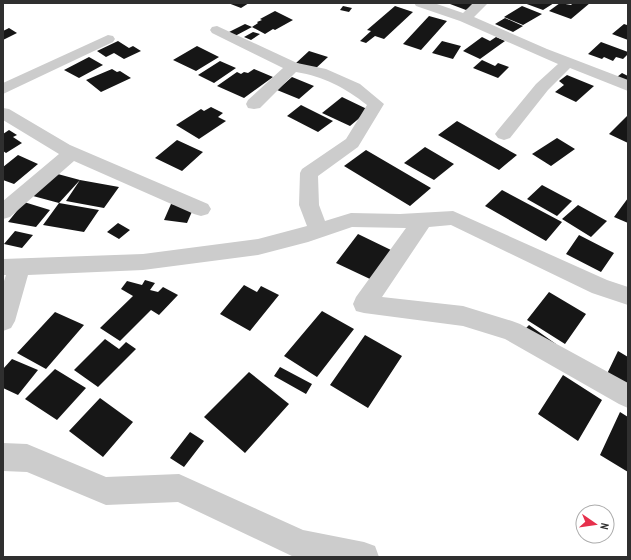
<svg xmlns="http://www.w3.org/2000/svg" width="631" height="560" font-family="'PT Sans Narrow',sans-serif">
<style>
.building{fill:#161616}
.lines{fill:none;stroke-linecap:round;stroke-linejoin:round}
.minor{fill:#ccc;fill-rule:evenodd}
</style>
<rect width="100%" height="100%" fill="#fff"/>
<path class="building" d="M 228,3 L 249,3 L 241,8 Z
M 451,3 L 477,3 L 466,10 L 450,4 Z
M 524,3 L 554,3 L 543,10 Z
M 560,3 L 571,5 L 572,4 L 569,3 L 590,3 L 571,19 L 549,11 Z
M 343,6 L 352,8 L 349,12 L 340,10 Z
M 395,6 L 413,12 L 384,39 L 375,36 L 366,43 L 360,41 L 371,31 L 367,30 Z
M 522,6 L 542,14 L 523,25 L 504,17 Z
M 275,11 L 293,20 L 275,30 L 273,29 L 265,34 L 252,27 L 258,23 L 257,22 L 262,20 L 260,19 Z
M 429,16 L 447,21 L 421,50 L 403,44 Z
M 505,18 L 523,26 L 513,32 L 495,24 Z
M 245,24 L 252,27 L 235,36 L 229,32 Z
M 624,24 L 627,25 L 628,24 L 628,40 L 612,34 Z
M 9,28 L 17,33 L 3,40 L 3,31 Z
M 253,32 L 260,34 L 251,40 L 244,37 Z
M 482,37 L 490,41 L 496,37 L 505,41 L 480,59 L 463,51 Z
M 118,41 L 129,48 L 133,46 L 141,51 L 124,59 L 114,53 L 106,57 L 97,51 Z
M 442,41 L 461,46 L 453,59 L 432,53 Z
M 601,42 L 628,52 L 628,54 L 623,59 L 616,57 L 613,61 L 604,57 L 602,59 L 588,54 Z
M 197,46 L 219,57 L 196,71 L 173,60 Z
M 309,51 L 328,57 L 315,69 L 296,63 Z
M 89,57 L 103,65 L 79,78 L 64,70 Z
M 482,60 L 495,66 L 498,63 L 509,67 L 498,78 L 473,68 Z
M 220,61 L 236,68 L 214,83 L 198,75 Z
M 112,69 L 117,72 L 120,71 L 131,78 L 101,92 L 86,80 Z
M 254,69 L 273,77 L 244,98 L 217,86 L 237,72 L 241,74 L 244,72 L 248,73 Z
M 622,73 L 628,76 L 628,82 L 617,77 Z
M 567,75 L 594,86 L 576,102 L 555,92 L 564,85 L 559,81 Z
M 292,77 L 314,86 L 299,99 L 277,90 Z
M 342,97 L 369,110 L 350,126 L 322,113 Z
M 301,105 L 333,121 L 318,132 L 287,116 Z
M 211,107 L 223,113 L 218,117 L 226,121 L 199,139 L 176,125 L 201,109 L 204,111 Z
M 628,115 L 628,143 L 609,134 Z
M 457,121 L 517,155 L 499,170 L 438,135 Z
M 9,130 L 17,135 L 13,137 L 22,143 L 6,153 L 3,151 L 3,134 Z
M 557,138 L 575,149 L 551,166 L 532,154 Z
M 177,140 L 203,152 L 182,171 L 155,158 Z
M 425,147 L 454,164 L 434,180 L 404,163 Z
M 366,150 L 431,188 L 410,206 L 344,166 Z
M 18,155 L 38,164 L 14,184 L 3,180 L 3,167 Z
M 54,173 L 80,180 L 59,203 L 33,196 Z
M 80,180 L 119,187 L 104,208 L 66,201 Z
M 542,185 L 572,201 L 557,216 L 527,199 Z
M 502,190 L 562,222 L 546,241 L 485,206 Z
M 628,198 L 628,223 L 614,217 Z
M 24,202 L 50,210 L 36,227 L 8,222 Z
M 59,203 L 99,210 L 84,232 L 43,225 Z
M 171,204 L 194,207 L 187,223 L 164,220 Z
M 578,205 L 607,221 L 591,237 L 562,219 Z
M 118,223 L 130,230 L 119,239 L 107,232 Z
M 15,231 L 33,235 L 22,248 L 4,244 Z
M 358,234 L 391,250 L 370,279 L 336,263 Z
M 579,235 L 614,253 L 601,272 L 566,254 Z
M 145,280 L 155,283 L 150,290 L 158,292 L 163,287 L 178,295 L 159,315 L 151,310 L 120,341 L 100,328 L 133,296 L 121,289 L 127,281 L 142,285 Z
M 244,285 L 257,292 L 261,286 L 279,295 L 250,331 L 220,314 Z
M 549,292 L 586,314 L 565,344 L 527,320 Z
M 322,311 L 354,329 L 317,377 L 284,356 Z
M 55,312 L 84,325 L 46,369 L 17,353 Z
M 529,325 L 556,344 L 549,352 L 522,332 Z
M 365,335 L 402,356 L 368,408 L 330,385 Z
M 105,339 L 119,349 L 126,342 L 136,349 L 98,387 L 74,370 Z
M 618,351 L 628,357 L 628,391 L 605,378 Z
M 12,359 L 38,370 L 18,395 L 3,388 L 3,369 Z
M 280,367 L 312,384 L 306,394 L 274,376 Z
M 55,369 L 86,388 L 57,420 L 25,399 Z
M 249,372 L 289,404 L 245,453 L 204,417 Z
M 563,375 L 602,400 L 578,441 L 538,414 Z
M 100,398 L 133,422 L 103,457 L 69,431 Z
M 620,412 L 628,417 L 628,472 L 600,455 Z
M 190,432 L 204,441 L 184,467 L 170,458 Z"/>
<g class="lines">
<path class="minor" d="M 414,3 L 434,3 L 463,13 L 473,3 L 488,3 L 474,17 L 547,49 L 628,80 L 628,91 L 570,68 L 548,90 L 510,138 L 504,140 L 498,138 L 495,134 L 498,130 L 536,84 L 558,64 L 460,21 L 416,6 Z
M 217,26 L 297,63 L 326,69 L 360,84 L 384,104 L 358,147 L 318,176 L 319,205 L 325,221 L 351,213 L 400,214 L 453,211 L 607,280 L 628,287 L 628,305 L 592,293 L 451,225 L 429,227 L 382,297 L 463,306 L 512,321 L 520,324 L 628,383 L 628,408 L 619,404 L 505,339 L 463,326 L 364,313 L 356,311 L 353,304 L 356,297 L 406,228 L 352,227 L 308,242 L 258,255 L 143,270 L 28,275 L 15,321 L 11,328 L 3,331 L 3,284 L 6,275 L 3,275 L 3,259 L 143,254 L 258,239 L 307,226 L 299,205 L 300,173 L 302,169 L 346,139 L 367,105 C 344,87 325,77 296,72 L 260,108 L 254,109 L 248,108 L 246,104 L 248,100 L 283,68 L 212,33 L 210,30 L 212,27 Z
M 108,35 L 113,36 L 115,39 L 113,42 L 3,94 L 3,83 Z
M 3,108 L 9,109 L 70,145 L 208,204 L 211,209 L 208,214 L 201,216 L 194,214 L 74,161 L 10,217 L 3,219 L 3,201 L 59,154 L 3,120 Z
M 3,443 L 27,444 L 106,477 L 179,474 L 303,530 L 364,542 L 375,546 L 379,557 L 294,557 L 178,502 L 106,505 L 27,472 L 3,471 Z"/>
</g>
<rect width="631" height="560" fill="none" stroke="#2f2f2f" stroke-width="8"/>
<g transform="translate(595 524) rotate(103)"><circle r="19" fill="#ffffff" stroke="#acacac"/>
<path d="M0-3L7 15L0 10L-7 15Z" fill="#e6304c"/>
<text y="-6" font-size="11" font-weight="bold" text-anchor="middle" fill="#2f2f2f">N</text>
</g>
</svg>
